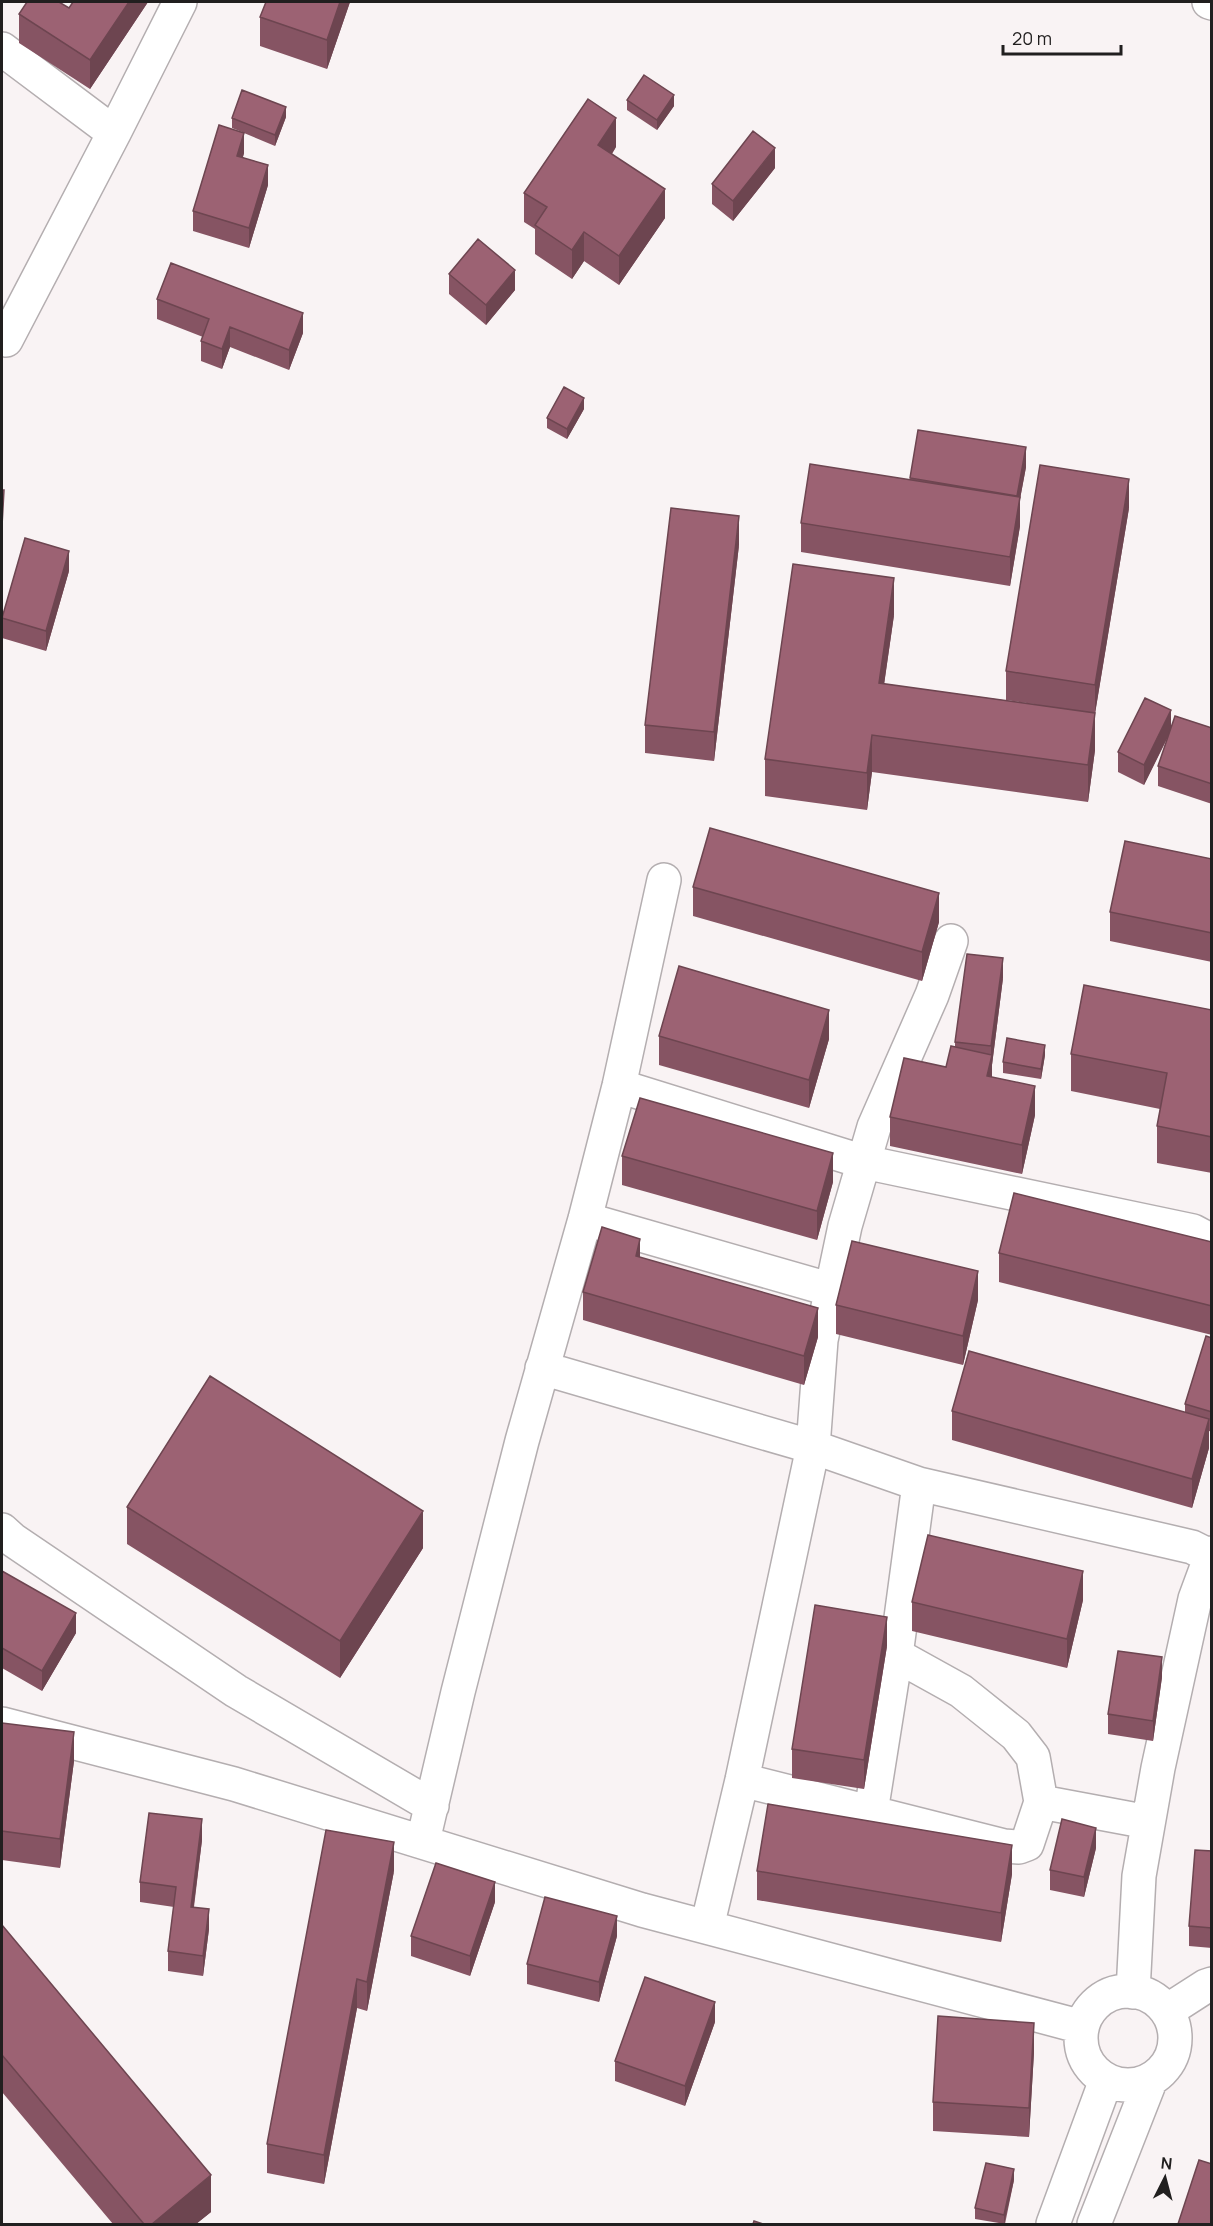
<svg xmlns="http://www.w3.org/2000/svg" width="1213" height="2226" font-family="Manrope,sans-serif">
<style>
.lines{fill:none;stroke-linecap:round;stroke-linejoin:round}
.minor-casing{stroke:#b4aeb0;stroke-width:36}
.minor{stroke:#fff;stroke-width:33}
.wall{fill:#865463}
.shaded-wall{fill:#6d4550}
.building{fill:#9c6273;stroke:#6d4550;stroke-width:1.5}
</style>
<rect width="100%" height="100%" fill="#f9f3f4"/>
<g class="lines">
<g class="minor-casing">
<path id="minor" d="M 1209,2 L 1212,3
M 2,49 L 114,133
M 6,340 L 114,133 L 180,2
M 619,1086 L 864,1162 L 1193,1231 L 1212,1241
M 585,1219 L 832,1290
M 542,1368 L 813,1447 L 919,1484 L 1192,1547 L 1212,1557
M 2,1530 L 13,1540 L 236,1691 L 432,1806
M 2,1724 L 234,1784 L 642,1910 L 1082,2027
M 742,1780 L 1004,1846 L 1019,1847 L 1027,1844 L 1041,1802 L 1033,1757 L 1016,1735 L 961,1691 L 896,1655
M 1041,1802 L 1148,1822
M 871,1812 L 896,1655 L 919,1484
M 423,1841 L 458,1692 L 522,1441 L 585,1219 L 619,1086 L 664,880
M 707,1927 L 742,1780 L 813,1447 L 821,1340 L 845,1226 L 874,1127 L 932,995 L 951,941
M1081 2038a47 47 0 1 1 94 0a47 47 0 1 1-94 0Z
M 1133,1992 L 1139,1876 L 1158,1768 L 1195,1599 L 1212,1553
M 1167,2011 L 1206,1986 L 1212,1984
M 1053,2224 L 1106,2080
M 1094,2224 L 1151,2079"/>
</g>
<use href="#minor" class="minor"/>
</g>
<path class="wall" d="M 73,2 L 148,2 L 90,89 L 19,43 L 19,14 L 69,8 Z
M 350,2 L 327,69 L 260,46 L 260,17 Z
M 627,100 L 674,106 L 657,130 L 627,110 Z
M 286,117 L 275,146 L 244,133 L 244,153 L 243,157 L 268,185 L 249,248 L 193,231 L 193,211 L 242,132 L 232,128 L 232,118 Z
M 616,147 L 612,154 L 665,218 L 619,285 L 584,261 L 572,279 L 535,254 L 535,229 L 524,222 L 524,193 Z
M 775,168 L 733,221 L 712,204 L 712,184 Z
M 449,274 L 515,290 L 486,325 L 449,294 Z
M 157,299 L 303,333 L 289,370 L 230,347 L 222,369 L 201,361 L 201,341 L 203,337 L 157,319 Z
M 584,409 L 567,439 L 547,428 L 547,418 Z
M 918,430 L 1026,467 L 1020,499 L 1020,526 L 1010,586 L 801,552 L 801,523 L 910,479 Z
M 1129,508 L 1095,713 L 1095,750 L 1088,802 L 872,772 L 867,810 L 765,796 L 765,759 L 894,615 L 884,684 L 1041,705 L 1006,700 L 1006,671 Z
M 739,545 L 714,761 L 645,753 L 645,725 Z
M 69,571 L 46,651 L 2,638 L 2,617 Z
M 1171,728 L 1212,728 L 1212,804 L 1158,786 L 1158,766 L 1169,735 L 1144,785 L 1118,772 L 1118,752 Z
M 1212,859 L 1212,962 L 1110,941 L 1110,912 Z
M 693,887 L 939,922 L 922,981 L 693,916 Z
M 1003,978 L 992,1065 L 992,1077 L 1035,1115 L 1022,1174 L 890,1146 L 890,1117 L 946,1067 L 955,1047 L 955,1042 Z
M 1212,1010 L 1212,1173 L 1157,1163 L 1157,1126 L 1160,1109 L 1071,1091 L 1071,1054 Z
M 659,1036 L 829,1039 L 809,1108 L 659,1065 Z
M 1045,1055 L 1041,1079 L 1003,1073 L 1003,1062 Z
M 622,1156 L 833,1182 L 817,1240 L 622,1185 Z
M 1212,1242 L 1212,1335 L 999,1282 L 999,1253 Z
M 640,1257 L 818,1337 L 804,1385 L 583,1320 L 583,1292 Z
M 978,1300 L 963,1365 L 836,1334 L 836,1305 Z
M 1212,1338 L 1212,1432 L 1209,1431 L 1209,1448 L 1192,1508 L 952,1440 L 952,1411 L 1185,1413 L 1185,1404 Z
M 127,1507 L 423,1548 L 340,1678 L 127,1544 Z
M 2,1571 L 76,1633 L 42,1691 L 2,1668 Z
M 1083,1600 L 1067,1668 L 912,1631 L 912,1602 Z
M 887,1646 L 864,1789 L 792,1778 L 792,1749 Z
M 1162,1677 L 1153,1741 L 1108,1734 L 1108,1714 Z
M 2,1726 L 74,1761 L 60,1868 L 2,1860 Z
M 202,1840 L 194,1907 L 209,1929 L 203,1976 L 168,1971 L 168,1951 L 174,1907 L 140,1902 L 140,1882 Z
M 1096,1848 L 1084,1897 L 1050,1890 L 1050,1870 Z
M 1212,1851 L 1212,1948 L 1189,1946 L 1189,1926 Z
M 394,1871 L 367,2011 L 357,2008 L 324,2184 L 267,2173 L 267,2144 Z
M 757,1871 L 1012,1874 L 1001,1942 L 757,1900 Z
M 495,1902 L 470,1976 L 411,1956 L 411,1936 Z
M 2,1925 L 211,2212 L 196,2224 L 113,2224 L 2,2092 Z
M 617,1936 L 599,2002 L 527,1984 L 527,1964 Z
M 715,2022 L 685,2106 L 615,2081 L 615,2061 Z
M 1034,2052 L 1029,2137 L 933,2131 L 933,2102 Z
M 1014,2180 L 1005,2224 L 975,2219 L 975,2208 Z"/>
<path class="shaded-wall" d="M 129,2 L 148,2 L 90,89 L 90,60 Z
M 340,2 L 350,2 L 327,69 L 327,40 Z
M 674,95 L 674,106 L 657,130 L 657,120 Z
M 286,107 L 286,117 L 275,146 L 275,135 Z
M 616,118 L 616,147 L 598,174 L 598,145 Z
M 244,133 L 244,153 L 237,176 L 237,156 Z
M 775,148 L 775,168 L 733,221 L 733,201 Z
M 268,165 L 268,185 L 249,248 L 249,228 Z
M 665,189 L 665,218 L 619,285 L 619,256 Z
M 584,232 L 584,261 L 572,279 L 572,250 Z
M 515,270 L 515,290 L 486,325 L 486,305 Z
M 303,313 L 303,333 L 289,370 L 289,350 Z
M 230,327 L 230,347 L 222,369 L 222,349 Z
M 584,398 L 584,409 L 567,439 L 567,429 Z
M 1026,447 L 1026,467 L 1020,499 L 1020,526 L 1010,586 L 1010,557 L 1017,496 Z
M 1129,479 L 1129,508 L 1095,714 L 1095,685 Z
M 739,516 L 739,545 L 714,761 L 714,732 Z
M 69,551 L 69,571 L 46,651 L 46,631 Z
M 894,578 L 894,615 L 879,720 L 879,683 Z
M 1171,710 L 1171,730 L 1144,785 L 1144,765 Z
M 1095,713 L 1095,750 L 1088,802 L 1088,765 Z
M 872,735 L 872,772 L 867,810 L 867,773 Z
M 939,893 L 939,922 L 922,981 L 922,952 Z
M 1003,958 L 1003,978 L 992,1065 L 992,1084 L 987,1076 L 991,1055 L 991,1046 Z
M 829,1010 L 829,1039 L 809,1108 L 809,1080 Z
M 1045,1045 L 1045,1055 L 1041,1079 L 1041,1069 Z
M 1035,1086 L 1035,1115 L 1022,1174 L 1022,1145 Z
M 833,1153 L 833,1182 L 817,1240 L 817,1211 Z
M 640,1239 L 640,1268 L 636,1256 Z
M 978,1271 L 978,1300 L 963,1365 L 963,1336 Z
M 818,1308 L 818,1337 L 804,1385 L 804,1356 Z
M 1209,1419 L 1209,1448 L 1192,1508 L 1192,1479 Z
M 423,1511 L 423,1548 L 340,1678 L 340,1641 Z
M 1083,1571 L 1083,1600 L 1067,1668 L 1067,1639 Z
M 76,1613 L 76,1633 L 42,1691 L 42,1671 Z
M 887,1617 L 887,1646 L 864,1789 L 864,1760 Z
M 1162,1657 L 1162,1677 L 1153,1741 L 1153,1721 Z
M 74,1732 L 74,1761 L 60,1868 L 60,1839 Z
M 202,1819 L 202,1840 L 191,1927 L 191,1907 Z
M 1096,1828 L 1096,1848 L 1084,1897 L 1084,1877 Z
M 394,1842 L 394,1871 L 367,2011 L 367,1982 Z
M 1012,1845 L 1012,1874 L 1001,1942 L 1001,1913 Z
M 495,1882 L 495,1902 L 470,1976 L 470,1956 Z
M 209,1909 L 209,1929 L 203,1976 L 203,1956 Z
M 617,1916 L 617,1936 L 599,2002 L 599,1982 Z
M 357,1979 L 357,2008 L 324,2184 L 324,2155 Z
M 715,2002 L 715,2022 L 685,2106 L 685,2086 Z
M 1034,2023 L 1034,2052 L 1029,2137 L 1029,2108 Z
M 1014,2169 L 1014,2180 L 1004,2224 L 1004,2215 Z
M 211,2175 L 211,2212 L 196,2224 L 152,2224 Z"/>
<path class="building" d="M 27,2 L 59,2 L 69,8 L 73,2 L 129,2 L 90,60 L 19,14 Z
M 266,2 L 340,2 L 327,40 L 260,17 Z
M 644,75 L 674,95 L 657,120 L 627,100 Z
M 242,90 L 286,107 L 275,135 L 232,118 Z
M 588,99 L 616,118 L 598,145 L 665,189 L 619,256 L 584,232 L 572,250 L 535,225 L 547,207 L 524,193 Z
M 219,125 L 244,133 L 237,156 L 268,165 L 249,228 L 193,211 Z
M 753,131 L 775,148 L 733,201 L 712,184 Z
M 478,239 L 515,270 L 486,305 L 449,274 Z
M 171,263 L 303,313 L 289,350 L 230,327 L 222,349 L 201,341 L 209,319 L 157,299 Z
M 564,387 L 584,398 L 567,429 L 547,418 Z
M 918,430 L 1026,447 L 1017,496 L 910,478 Z
M 810,464 L 1020,497 L 1010,557 L 801,523 Z
M 1040,465 L 1129,479 L 1095,685 L 1006,671 Z
M 2,490 L 4,490 L 2,526 Z
M 671,508 L 739,516 L 714,732 L 645,725 Z
M 25,538 L 69,551 L 46,631 L 2,618 Z
M 793,564 L 894,578 L 879,683 L 1095,713 L 1088,765 L 872,735 L 867,773 L 765,759 Z
M 1145,698 L 1171,710 L 1144,765 L 1118,752 Z
M 1175,716 L 1212,728 L 1212,784 L 1158,766 Z
M 710,828 L 939,893 L 922,952 L 693,887 Z
M 1125,841 L 1212,859 L 1212,933 L 1110,912 Z
M 967,954 L 1003,958 L 991,1046 L 955,1042 Z
M 679,966 L 829,1010 L 809,1080 L 659,1036 Z
M 1084,985 L 1212,1010 L 1212,1137 L 1157,1126 L 1167,1073 L 1071,1054 Z
M 1007,1038 L 1045,1045 L 1041,1069 L 1003,1062 Z
M 951,1046 L 992,1055 L 987,1076 L 1035,1086 L 1022,1145 L 890,1117 L 904,1058 L 946,1067 Z
M 640,1098 L 833,1153 L 817,1211 L 622,1156 Z
M 1014,1193 L 1212,1242 L 1212,1306 L 999,1253 Z
M 602,1227 L 640,1239 L 636,1256 L 818,1308 L 804,1356 L 583,1292 Z
M 852,1241 L 978,1271 L 963,1336 L 836,1305 Z
M 1206,1336 L 1212,1338 L 1212,1412 L 1185,1404 Z
M 969,1351 L 1209,1419 L 1192,1479 L 952,1411 Z
M 210,1376 L 423,1511 L 340,1641 L 127,1507 Z
M 928,1535 L 1083,1571 L 1067,1639 L 912,1602 Z
M 2,1571 L 76,1613 L 42,1671 L 2,1648 Z
M 815,1605 L 887,1617 L 864,1760 L 792,1749 Z
M 1118,1651 L 1162,1657 L 1153,1721 L 1108,1714 Z
M 2,1723 L 74,1732 L 60,1839 L 2,1831 Z
M 768,1804 L 1012,1845 L 1001,1913 L 757,1871 Z
M 149,1813 L 202,1819 L 191,1907 L 209,1909 L 203,1956 L 168,1951 L 176,1887 L 140,1882 Z
M 1062,1819 L 1096,1828 L 1084,1877 L 1050,1870 Z
M 326,1830 L 394,1842 L 367,1982 L 357,1979 L 324,2155 L 267,2144 Z
M 1195,1850 L 1212,1851 L 1212,1928 L 1189,1926 Z
M 436,1863 L 495,1882 L 470,1956 L 411,1936 Z
M 545,1897 L 617,1916 L 599,1982 L 527,1964 Z
M 2,1925 L 211,2175 L 152,2224 L 144,2224 L 2,2055 Z
M 645,1977 L 715,2002 L 685,2086 L 615,2061 Z
M 938,2016 L 1034,2023 L 1029,2108 L 933,2102 Z
M 1199,2160 L 1212,2164 L 1212,2224 L 1178,2224 Z
M 986,2163 L 1014,2169 L 1004,2215 L 975,2208 Z
M 754,2221 L 763,2224 L 753,2224 Z"/>
<rect width="1213" height="2226" fill="none" stroke="#211f1f" stroke-width="6"/>
<g transform="translate(1165 2178) rotate(6)" stroke="#f9f3f4" stroke-width="4.5" paint-order="stroke">
<path d="M0-4.5L10 22L0 15L-10 22Z" fill="#211f1f"/>
<text y="-9" font-size="16" font-weight="bold" text-anchor="middle" fill="#211f1f">N</text>
</g>
<path d="M1003 45v9h118v-9" fill="none" stroke="#211f1f" stroke-width="3"/>
<text x="1012" y="45" font-size="18" fill="#211f1f" stroke="#f9f3f4" stroke-width="4.5" paint-order="stroke">20 m</text>
</svg>
